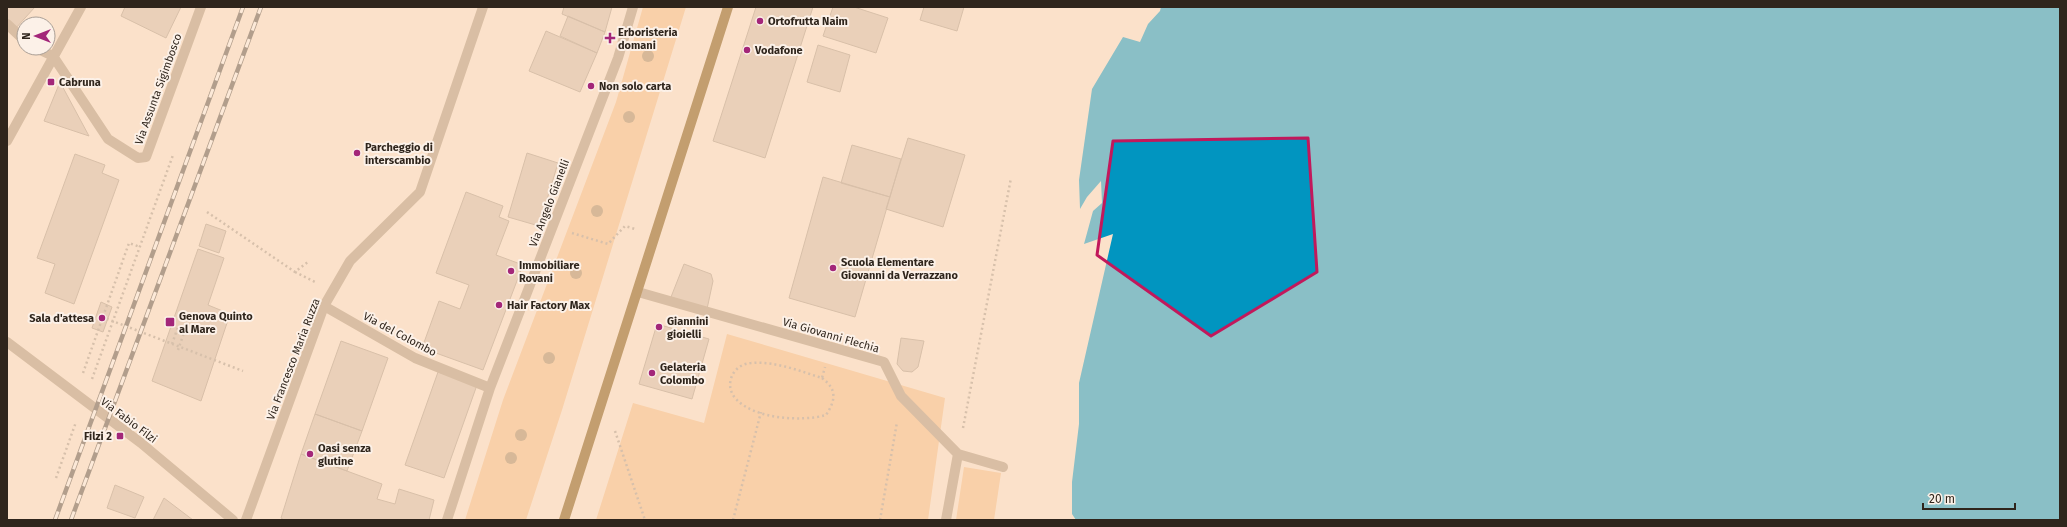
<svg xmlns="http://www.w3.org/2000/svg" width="2067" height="527" font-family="'Fira Sans',sans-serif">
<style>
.green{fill:#f6ba81}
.water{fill:#0195c0}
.building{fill:#d4bba5;stroke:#ae9680}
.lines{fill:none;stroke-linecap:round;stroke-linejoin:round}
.path{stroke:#ab9886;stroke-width:2.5;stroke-dasharray:2 3;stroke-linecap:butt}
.minor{stroke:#b09375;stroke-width:10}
.major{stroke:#7f4c00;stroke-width:10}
.rail-casing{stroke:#5a4c40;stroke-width:4.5}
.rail{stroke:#fcf1e8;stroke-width:3;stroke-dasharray:9;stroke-linecap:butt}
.tree{fill:#aa865b}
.marked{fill:none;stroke:#c2185b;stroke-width:3;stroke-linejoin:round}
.poi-dot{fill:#a32679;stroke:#fcf1e8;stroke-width:1.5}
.labels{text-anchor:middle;stroke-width:4;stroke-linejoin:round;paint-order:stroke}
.poi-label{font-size:11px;font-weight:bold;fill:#2f251c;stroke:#fcf1e8;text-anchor:start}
.street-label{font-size:11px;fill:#2f251c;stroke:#fcf1e8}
</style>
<rect width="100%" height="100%" fill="#fbe1ca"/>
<path class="green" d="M 643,7 L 686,7 L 562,410 L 526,520 L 465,520 L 503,400 L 616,102 Z
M 727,334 L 945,398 L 928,520 L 596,520 L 633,403 L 704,423 Z
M 964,467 L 1001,473 L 994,520 L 956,520 Z"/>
<path class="water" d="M 1161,7 L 2060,7 L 2060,520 L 1076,520 L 1072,514 L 1072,482 L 1079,424 L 1079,383 L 1113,234 L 1084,244 L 1093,211 L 1102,203 L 1101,181 L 1087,197 L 1080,209 L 1079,180 L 1092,89 L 1123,37 L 1140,42 L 1148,24 L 1160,11 Z"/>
<path class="building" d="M 7,7 L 35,7 L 15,29 L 7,22 Z
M 125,7 L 181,7 L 166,38 L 121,16 Z
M 564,7 L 612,7 L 605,32 L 562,14 Z
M 756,7 L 813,7 L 765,158 L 713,141 Z
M 833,7 L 854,7 L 888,18 L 876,53 L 823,36 Z
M 924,7 L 964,7 L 957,31 L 920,20 Z
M 568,16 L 605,32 L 597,53 L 560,36 Z
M 546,31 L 597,53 L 580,92 L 529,71 Z
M 818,45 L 850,55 L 840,92 L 807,82 Z
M 60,82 L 89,136 L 44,121 Z
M 908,138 L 965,155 L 943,227 L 886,209 Z
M 852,145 L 901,159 L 890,197 L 841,183 Z
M 527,153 L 558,163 L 539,226 L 508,217 Z
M 75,154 L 105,165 L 102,173 L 119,180 L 74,304 L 45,293 L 55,264 L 37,258 Z
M 823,177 L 890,197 L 855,317 L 789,298 Z
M 466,192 L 503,206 L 499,217 L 509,221 L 496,255 L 523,265 L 483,370 L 422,348 L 439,301 L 460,309 L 469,285 L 436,273 Z
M 206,224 L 226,231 L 219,253 L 199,246 Z
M 198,249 L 224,258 L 208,305 L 230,314 L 201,401 L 152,381 Z
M 684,264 L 711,274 L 713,281 L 707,309 L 671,297 Z
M 101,302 L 112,307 L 103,332 L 92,328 Z
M 657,324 L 709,339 L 692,399 L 639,384 Z
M 901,338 L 924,341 L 918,367 L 912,372 L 903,371 L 897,364 Z
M 341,341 L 388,358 L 362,431 L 315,414 Z
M 438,372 L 477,385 L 444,478 L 405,465 Z
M 315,414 L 362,431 L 347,471 L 301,454 Z
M 301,454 L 382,484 L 377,499 L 395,504 L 399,489 L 434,500 L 429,520 L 284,520 L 281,518 Z
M 115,485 L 144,497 L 135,518 L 107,508 Z
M 164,498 L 193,520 L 153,520 Z"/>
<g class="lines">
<path class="path" d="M 207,212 L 295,272 L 309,261
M 572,233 L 608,244 L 625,226 L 635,229
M 295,272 L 315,282
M 102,317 L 243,371
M 172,344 L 178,327 L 185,330 L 178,350
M 83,373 L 129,243 L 140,247
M 822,378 C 837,389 836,400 826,415 C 802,422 754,419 736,399 C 723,385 733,364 751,363 C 775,361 800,371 822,378 L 825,367
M 92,379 L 173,155
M 963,428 L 1011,178
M 615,431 L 645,520
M 56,478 L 76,422
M 733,520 L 761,412
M 880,520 L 897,422"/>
<path class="minor" d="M 7,24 L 24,40
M 36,48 L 53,56 L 108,139 L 138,158 L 146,157 L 201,7
M 7,141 L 81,7
M 638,292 L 884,362 L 901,396 L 958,454 L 946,520
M 324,306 L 415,358 L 490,388
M 7,342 L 141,443 L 233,520
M 958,454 L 1003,467
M 246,520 L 324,306 L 350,261 L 420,192 L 483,7
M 447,520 L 490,388 L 618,58 L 633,7"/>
<path class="major" d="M 564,520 L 728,7"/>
<g class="rail-casing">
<path id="rail" d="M 55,520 L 243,7
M 71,520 L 261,7"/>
</g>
<use href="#rail" class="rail"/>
</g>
<g class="tree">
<circle cx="648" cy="56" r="6"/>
<circle cx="629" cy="117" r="6"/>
<circle cx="597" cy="211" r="6"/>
<circle cx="576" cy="273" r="6"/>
<circle cx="549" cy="358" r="6"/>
<circle cx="521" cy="435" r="6"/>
<circle cx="511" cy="458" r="6"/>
</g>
<path d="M0 0H2067V527H0ZM 1308,138 L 1317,272 L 1211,336 L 1097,255 L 1113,141 Z" fill="#fbe1ca" fill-opacity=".55" fill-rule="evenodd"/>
<path class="marked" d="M 1308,138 L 1317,272 L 1211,336 L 1097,255 L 1113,141 Z"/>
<g class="poi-dot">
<circle cx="760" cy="21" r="4"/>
<path d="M608 32h4v4h4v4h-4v4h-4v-4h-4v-4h4z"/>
<circle cx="747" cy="50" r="4"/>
<rect x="47" y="78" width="8" height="8" rx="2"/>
<circle cx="591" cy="86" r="4"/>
<circle cx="357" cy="153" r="4"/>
<circle cx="833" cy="268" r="4"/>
<circle cx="511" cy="271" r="4"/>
<circle cx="499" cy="305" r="4"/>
<circle cx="102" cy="318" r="4"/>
<rect x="165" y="317" width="10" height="10" rx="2"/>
<circle cx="659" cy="327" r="4"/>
<circle cx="652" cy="373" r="4"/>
<rect x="116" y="432" width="8" height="8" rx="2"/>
<circle cx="310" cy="454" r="4"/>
</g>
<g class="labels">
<g class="poi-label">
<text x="768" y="25">Ortofrutta Naim</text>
<text x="618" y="36">Erboristeria<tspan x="618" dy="13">domani</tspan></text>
<text x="755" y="54">Vodafone</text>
<text x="59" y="86">Cabruna</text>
<text x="599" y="90">Non solo carta</text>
<text x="365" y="151">Parcheggio di<tspan x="365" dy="13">interscambio</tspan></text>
<text x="841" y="266">Scuola Elementare<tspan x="841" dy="13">Giovanni da Verrazzano</tspan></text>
<text x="519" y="269">Immobiliare<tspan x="519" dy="13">Rovani</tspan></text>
<text x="507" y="309">Hair Factory Max</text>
<text x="179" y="320">Genova Quinto<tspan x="179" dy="13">al Mare</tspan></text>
<text x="94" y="322" text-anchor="end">Sala d'attesa</text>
<text x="667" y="325">Giannini<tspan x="667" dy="13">gioielli</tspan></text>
<text x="660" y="371">Gelateria<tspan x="660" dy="13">Colombo</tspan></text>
<text x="112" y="440" text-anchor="end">Filzi 2</text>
<text x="318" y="452">Oasi senza<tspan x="318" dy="13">glutine</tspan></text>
</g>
<g class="street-label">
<text transform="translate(158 89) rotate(-70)" y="4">Via Assunta Sigimbosco</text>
<text transform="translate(549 203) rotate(-69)" y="4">Via Angelo Gianelli</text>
<text transform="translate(400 334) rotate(28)" y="4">Via del Colombo</text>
<text transform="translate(831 335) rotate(16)" y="4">Via Giovanni Flechia</text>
<text transform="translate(293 359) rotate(-69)" y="4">Via Francesco Maria Ruzza</text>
<text transform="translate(129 420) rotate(37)" y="4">Via Fabio Filzi</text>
</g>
</g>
<rect width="2067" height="527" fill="none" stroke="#2f251c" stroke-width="16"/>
<g transform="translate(36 36) rotate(270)"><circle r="19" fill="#fcf1e8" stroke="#aa9f96"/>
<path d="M0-3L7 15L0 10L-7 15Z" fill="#a32679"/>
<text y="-6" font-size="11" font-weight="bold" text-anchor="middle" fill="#2f251c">N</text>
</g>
<path d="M1923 503v6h92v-6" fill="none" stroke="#2f251c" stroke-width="2"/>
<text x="1929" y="503" font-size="12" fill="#2f251c" stroke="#fcf1e8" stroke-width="3" paint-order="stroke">20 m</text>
</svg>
